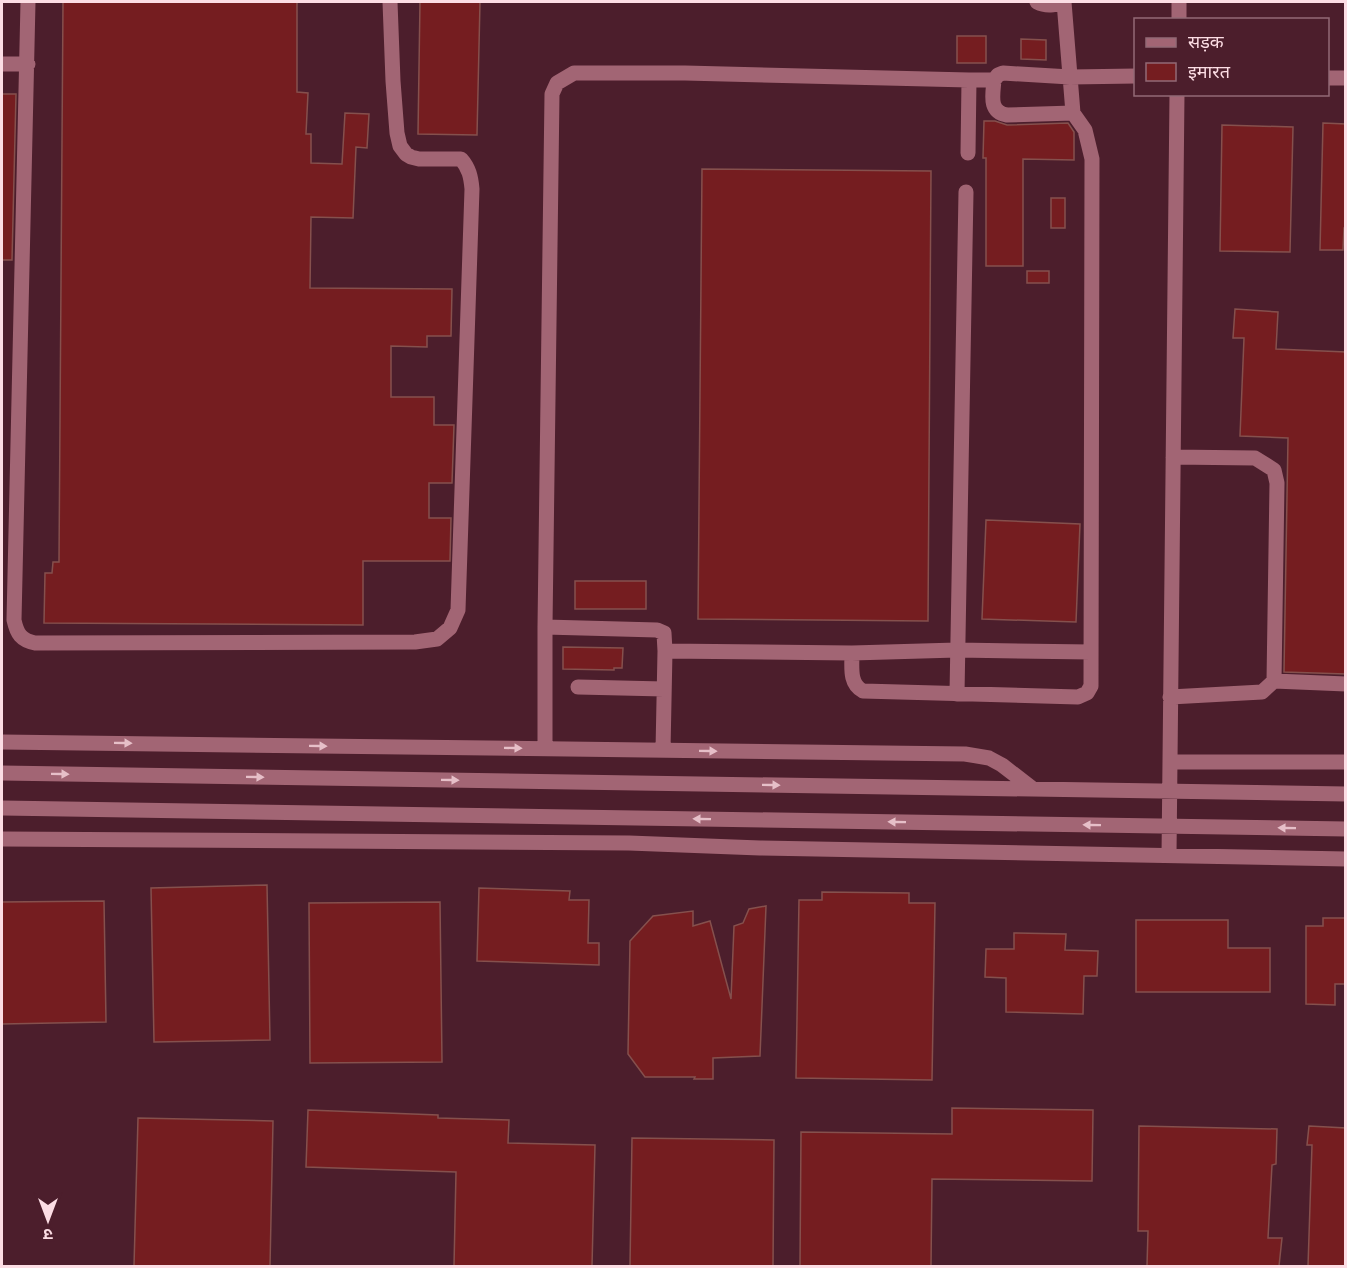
<svg xmlns="http://www.w3.org/2000/svg" width="1347" height="1268" font-family="'Roboto Serif','Noto Sans Devanagari',serif">
<style>
.building{fill:#751d20;stroke:#85504d;stroke-width:1.5}
.lines{fill:none;stroke-linecap:round;stroke-linejoin:round}
.minor{stroke:#a26574;stroke-width:15}
.oneway{fill:#e6bfc8}
</style>
<rect width="100%" height="100%" fill="#4c1e2c"/>
<path class="building" d="M 63,2 L 297,2 L 297,92 L 308,93 L 306,134 L 311,134 L 311,163 L 342,164 L 345,113 L 369,114 L 367,148 L 356,147 L 353,218 L 311,217 L 310,288 L 452,289 L 451,336 L 427,336 L 427,347 L 391,346 L 391,397 L 434,397 L 434,425 L 454,425 L 452,483 L 429,483 L 429,518 L 451,518 L 450,561 L 363,561 L 363,625 L 44,623 L 45,573 L 52,573 L 53,562 L 59,562 Z
M 420,2 L 480,2 L 477,135 L 418,134 Z
M 957,36 L 986,36 L 986,63 L 957,63 Z
M 1021,39 L 1046,40 L 1046,60 L 1021,59 Z
M 2,94 L 16,94 L 12,260 L 2,260 Z
M 984,121 L 995,121 L 1007,125 L 1068,123 L 1074,132 L 1074,160 L 1023,159 L 1023,266 L 986,266 L 986,158 L 983,158 Z
M 1323,123 L 1346,124 L 1346,228 L 1344,228 L 1343,250 L 1320,250 Z
M 1222,125 L 1293,127 L 1290,252 L 1220,251 Z
M 702,169 L 931,171 L 928,621 L 698,619 Z
M 1051,198 L 1065,198 L 1065,228 L 1051,228 Z
M 1027,271 L 1049,271 L 1049,283 L 1027,283 Z
M 1235,309 L 1278,312 L 1276,349 L 1346,352 L 1346,674 L 1284,672 L 1288,438 L 1240,436 L 1244,338 L 1233,338 Z
M 986,520 L 1080,524 L 1076,622 L 982,619 Z
M 575,581 L 646,581 L 646,609 L 575,609 Z
M 563,647 L 623,648 L 622,668 L 614,668 L 614,670 L 563,669 Z
M 267,885 L 270,1040 L 154,1042 L 151,888 Z
M 479,888 L 570,891 L 569,900 L 589,900 L 588,943 L 599,943 L 599,965 L 477,961 Z
M 822,892 L 909,893 L 909,903 L 935,903 L 932,1080 L 796,1078 L 799,900 L 822,900 Z
M 104,901 L 106,1022 L 2,1024 L 2,902 Z
M 440,902 L 442,1062 L 310,1063 L 309,903 Z
M 766,906 L 760,1056 L 713,1058 L 713,1079 L 694,1079 L 695,1077 L 645,1077 L 628,1054 L 630,941 L 653,916 L 693,911 L 693,926 L 710,921 L 731,999 L 734,926 L 743,923 L 749,909 Z
M 1323,918 L 1346,918 L 1346,984 L 1335,984 L 1335,1005 L 1306,1004 L 1306,926 L 1323,926 Z
M 1136,920 L 1228,920 L 1228,948 L 1270,948 L 1270,992 L 1136,992 Z
M 1014,933 L 1066,934 L 1065,950 L 1098,951 L 1097,976 L 1084,976 L 1083,1014 L 1006,1012 L 1006,978 L 985,977 L 986,949 L 1014,949 Z
M 952,1108 L 1093,1110 L 1092,1181 L 932,1179 L 931,1266 L 800,1266 L 801,1132 L 952,1134 Z
M 308,1110 L 438,1115 L 438,1118 L 509,1120 L 508,1143 L 595,1145 L 592,1266 L 454,1266 L 456,1172 L 306,1167 Z
M 138,1118 L 273,1121 L 270,1266 L 134,1266 Z
M 1139,1126 L 1277,1129 L 1276,1164 L 1272,1165 L 1268,1238 L 1282,1238 L 1279,1266 L 1147,1266 L 1148,1231 L 1138,1231 Z
M 1309,1126 L 1346,1128 L 1346,1266 L 1308,1266 L 1312,1145 L 1307,1145 Z
M 632,1138 L 774,1140 L 773,1266 L 630,1266 Z"/>
<g class="lines">
<path class="minor" d="M 28,2 L 14,620 C 17,634 21,640 35,643 L 415,642 L 437,639 L 450,628 L 458,610 L 472,189 C 471,177 469,168 461,159 L 419,159 L 411,157 L 406,154 L 400,146 L 397,133 L 393,81 L 390,2
M 1037,2 C 1047,7 1054,5 1064,2
M 1179,20 L 1179,2
M 2,64 L 28,64
M 1328,78 L 1346,78
M 969,80 L 994,80 L 998,75 L 1003,73 L 1070,77 L 1136,76
M 994,80 C 993,94 988,112 1007,115 L 1073,113
M 545,627 L 545,748
M 665,651 L 852,653 L 957,650 L 1091,652
M 852,653 C 852,667 849,684 863,691 L 1078,697 L 1087,693 L 1091,686 L 1092,159 L 1085,130 L 1073,113 L 1064,2
M 1274,681 L 1346,684
M 578,687 L 664,689
M 957,694 L 966,192
M 1170,697 L 1262,692 L 1274,681 L 1277,483 L 1274,470 L 1255,458 L 1173,457
M 2,742 L 965,754 L 989,758 L 1002,765 L 1033,789
M 663,750 L 665,651 L 664,633 L 657,630 L 545,627 L 552,94 L 557,83 L 574,73 L 685,73 L 969,80 L 968,153
M 1170,762 L 1346,762
M 2,773 L 1346,794
M 2,808 L 1346,829
M 2,839 L 629,843 L 760,848 L 1346,859
M 1169,856 L 1177,94"/>
</g>
<defs><path id="oneway-solid" d="M-6-.8H1V-3.2L6.5 0L1 3.2V.8H-6Z" transform="scale(1.5)"/></defs>
<g class="oneway">
<use href="#oneway-solid" transform="translate(123 743) rotate(1)"/>
<use href="#oneway-solid" transform="translate(318 746) rotate(1)"/>
<use href="#oneway-solid" transform="translate(513 748) rotate(1)"/>
<use href="#oneway-solid" transform="translate(708 751) rotate(1)"/>
<use href="#oneway-solid" transform="translate(60 774) rotate(1)"/>
<use href="#oneway-solid" transform="translate(255 777) rotate(1)"/>
<use href="#oneway-solid" transform="translate(450 780) rotate(1)"/>
<use href="#oneway-solid" transform="translate(771 785) rotate(1)"/>
<use href="#oneway-solid" transform="translate(702 819) rotate(-179)"/>
<use href="#oneway-solid" transform="translate(897 822) rotate(-179)"/>
<use href="#oneway-solid" transform="translate(1092 825) rotate(-179)"/>
<use href="#oneway-solid" transform="translate(1287 828) rotate(-179)"/>
</g>
<rect width="1347" height="1268" fill="none" stroke="#fcdde4" stroke-width="6"/>
<rect x="1134" y="18" width="195" height="78" fill="#4c1e2c" stroke="#926a76" stroke-width="1.5"/>
<rect x="1146" y="38" width="30" height="9" fill="#a26574" stroke="#926a76" stroke-width="1.5"/>
<text x="1188" y="48" font-size="18" fill="#fcdde4">सड़क</text>
<rect x="1146" y="63" width="30" height="18" fill="#751d20" stroke="#926a76" stroke-width="1.5"/>
<text x="1188" y="78" font-size="18" fill="#fcdde4">इमारत</text>
<g transform="translate(48 1220) rotate(180)" stroke="#4c1e2c" stroke-width="4.5" paint-order="stroke">
<path d="M0-4.5L10 22L0 15L-10 22Z" fill="#fcdde4"/>
<text y="-9" font-size="16" font-weight="bold" text-anchor="middle" fill="#fcdde4">उ</text>
</g>
</svg>
